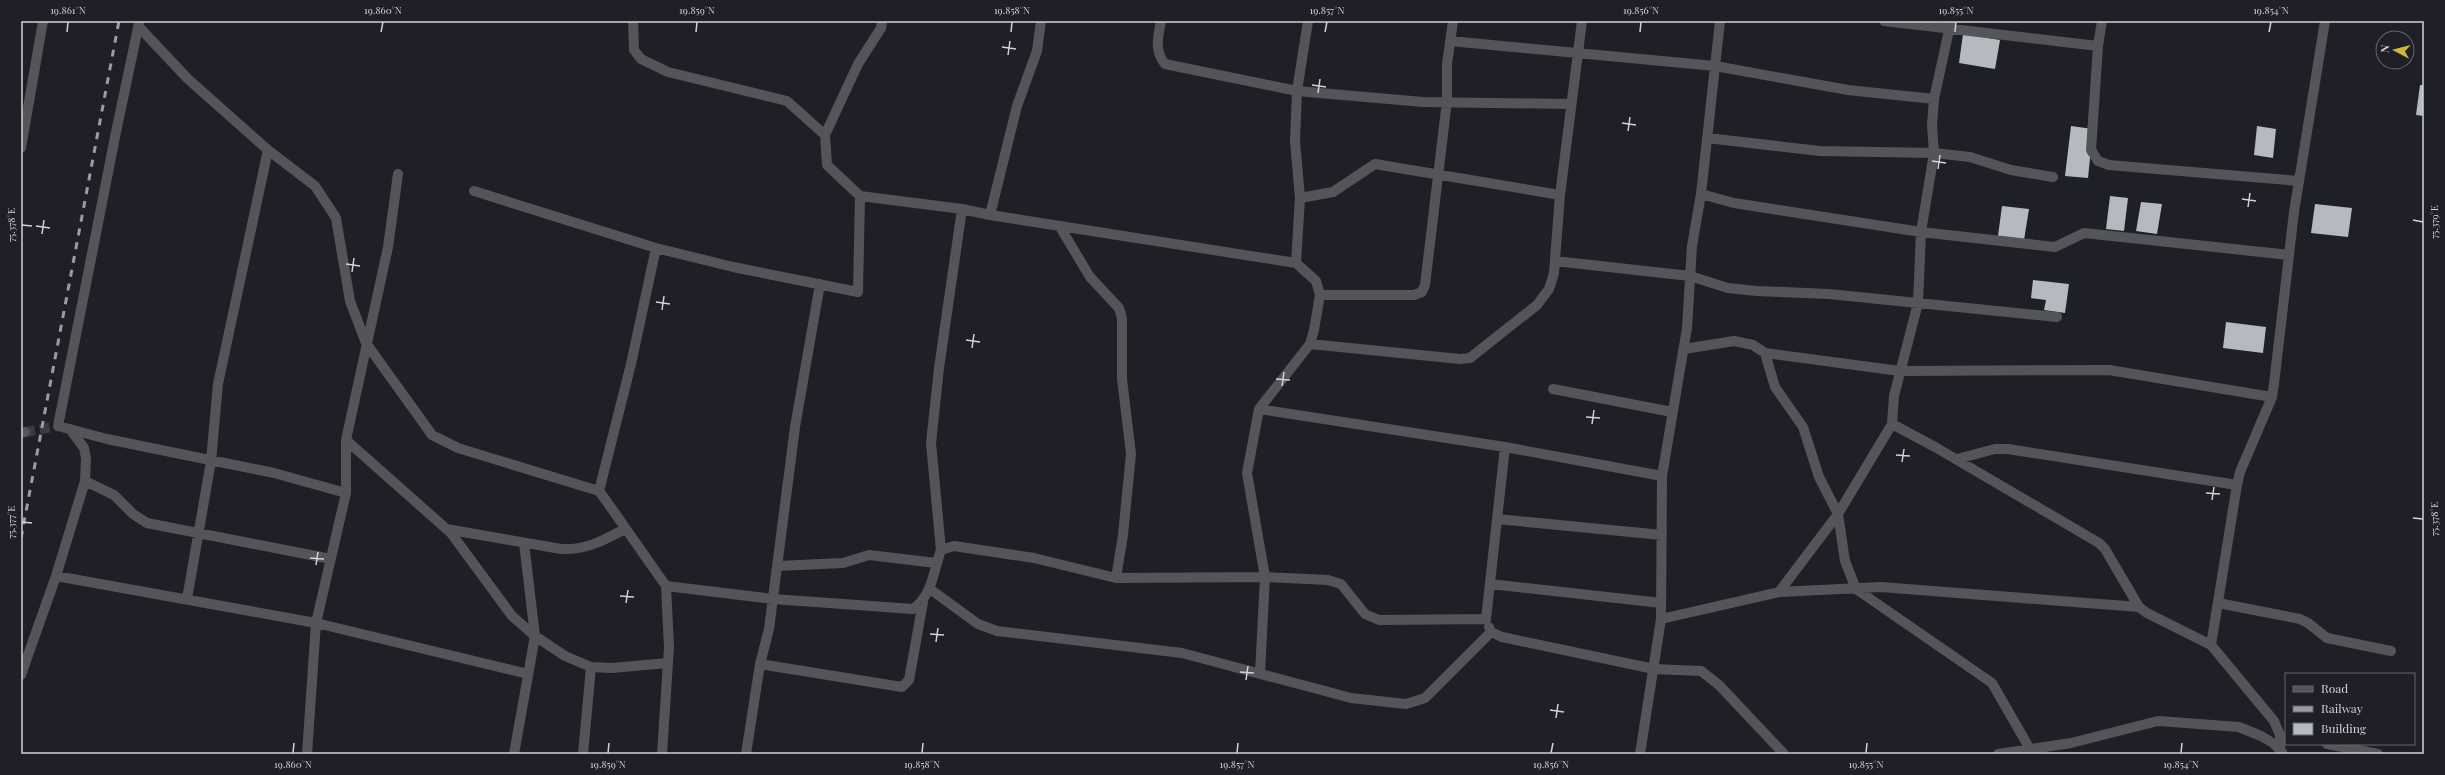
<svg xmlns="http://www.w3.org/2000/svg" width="2445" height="775" font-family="'Playfair Display',serif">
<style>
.building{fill:#b7b9c1}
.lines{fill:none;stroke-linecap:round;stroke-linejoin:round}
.minor-tunnel{stroke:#3a3b41;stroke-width:10;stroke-dasharray:10 5;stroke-linecap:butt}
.minor{stroke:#545558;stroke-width:10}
.rail{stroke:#9b9ca1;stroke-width:3;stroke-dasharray:7 7;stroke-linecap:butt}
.ticks{fill:none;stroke:#d1d2d6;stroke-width:1.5}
.neatline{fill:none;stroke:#d1d2d6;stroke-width:1.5}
.ticks-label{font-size:10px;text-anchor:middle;fill:#d1d2d6}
</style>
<rect width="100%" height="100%" fill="#1f2027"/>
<path class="building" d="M 1963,34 L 2000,40 L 1995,69 L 1959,63 Z
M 2420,85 L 2424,85 L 2424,116 L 2416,115 Z
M 2071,126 L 2093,129 L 2088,178 L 2065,176 Z
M 2257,126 L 2276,129 L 2273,158 L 2254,155 Z
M 2110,196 L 2128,198 L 2124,231 L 2106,229 Z
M 2141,202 L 2162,204 L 2157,234 L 2136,231 Z
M 2315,204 L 2352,208 L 2348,237 L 2311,233 Z
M 2002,206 L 2029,209 L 2024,240 L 1998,236 Z
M 2033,280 L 2069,284 L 2065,313 L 2044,310 L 2046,300 L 2031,298 Z
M 2226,322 L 2266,327 L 2263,353 L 2223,348 Z"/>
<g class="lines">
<path class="minor-tunnel" d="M 25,432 L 58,426"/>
<path class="minor" d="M 633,21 L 634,50 L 641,59 L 668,72 L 787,101 L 825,135
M 1161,21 C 1158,36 1154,51 1165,64 L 1297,91 L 1295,141 L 1300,198
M 1308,21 L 1297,91 L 1423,102 L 1570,104
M 1884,21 L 2098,46
M 2102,21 L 2098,46 L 2091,150 L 2098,161 L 2109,165 L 2299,181
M 139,23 L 116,132 L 58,426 L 107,439 L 274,473 L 346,493
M 139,27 L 188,79 L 268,150 L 315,186 L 336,218 L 350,301 L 366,343 L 432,435 L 458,448 L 599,491 L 607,502 L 666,586 L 669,647 L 662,754
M 1450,41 L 1715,66 L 1848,90 L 1934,99
M 1707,138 L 1820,151 L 1934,153 L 1970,157 L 2011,170 L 2053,177
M 21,148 L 43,21
M 474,191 L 656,248 L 733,267 L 858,292 L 860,196 L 962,209 L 990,215 L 1296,263 L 1300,198 L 1333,192 L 1375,164 L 1560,195
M 1701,194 L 1734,203 L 1921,232 L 2055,247 L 2084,233 L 2289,255
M 860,196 L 827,165 L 825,135 L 858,64 L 881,28 L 882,21
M 990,215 L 1017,106 L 1037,51 L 1041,21
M 1555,261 L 1690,276 L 1728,288 L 1757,291 L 1829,294 L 2057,317
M 1296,263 L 1316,281 L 1320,295 L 1314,330 L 1310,344 L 1259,409 L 1505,447 L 1662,476
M 1320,295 L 1414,295 L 1422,292 L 1425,285 L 1447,101 L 1447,64 L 1453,21
M 1310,344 L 1460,359 L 1470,358 L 1537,305 L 1549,289 L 1554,273 L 1560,195 L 1582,21
M 1684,349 L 1734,341 L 1753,345 L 1765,353 L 1775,387 L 1803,427 L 1819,477 L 1838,514 L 1845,561 L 1856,589 L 1992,683 L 2030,749
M 1765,353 L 1900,371 L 2109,370 L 2272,397
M 1553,389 L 1672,412
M 1259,409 L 1247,473 L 1265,577 L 1260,673
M 1892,424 L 1935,447 L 2099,543 L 2105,549 L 2139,607 L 2147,613 L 2211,645 L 2274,721 L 2280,735 L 2280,750
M 21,433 L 25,432
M 346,440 L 451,533 L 512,616 L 535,636 L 565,656 L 591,667 L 612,668 L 667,663
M 1957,459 L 1995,449 L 2008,449 L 2237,485
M 85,481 L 114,495 L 133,514 L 147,523 L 331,559
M 599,491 L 631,364 L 656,248
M 1497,519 L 1662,535
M 446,529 L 561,549 C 587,550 602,541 625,529
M 941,550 L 931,443 L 939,368 L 962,209
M 778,566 L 843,563 L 869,555 L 936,563
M 56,576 L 316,623 L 528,674
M 1116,578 L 1265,577 L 1328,580 L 1341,584 L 1365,614 L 1379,620 L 1486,619 L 1505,447
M 1490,584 L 1661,603
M 666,586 L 773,599 L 913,609 C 933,594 933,572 941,550 L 954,546 L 1034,558 L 1116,578 L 1123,535 L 1131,454 L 1122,379 L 1122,318 L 1119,308 L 1090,277 L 1060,227
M 930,589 L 978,624 L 997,631 L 1182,653 L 1351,698 L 1406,704 L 1425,698 L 1491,632
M 1779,592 L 1838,514 L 1892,424 L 1894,396 L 1918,303 L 1921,232 L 1934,153 L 1932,125 L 1934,99 L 1951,21
M 187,599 L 211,461 L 218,384 L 268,150
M 2218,603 L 2300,619 L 2308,623 L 2327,638 L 2391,651
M 1661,619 L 1779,592 L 1881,587 L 2139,607
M 1489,627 L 1491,632 L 1502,637 L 1654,669 L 1701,671 L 1719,685 L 1784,754
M 2211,645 L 2237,485 L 2240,472 L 2272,397 L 2274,384 L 2294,212 L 2325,21
M 760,664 L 902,687 L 909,680 L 923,602
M 21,675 L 56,576 L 85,481 L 86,458 L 84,448 L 70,429
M 2327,744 L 2378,754
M 307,754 L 316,623 L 346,493 L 346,440 L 388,247 L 398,174
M 514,754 L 535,636 L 524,543
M 583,754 L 591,667
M 746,754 L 760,664 L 769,629 L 795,427 L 820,284
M 1640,754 L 1661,619 L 1662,476 L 1687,328 L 1692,246 L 1701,194 L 1720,21
M 1998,754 L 2071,743 L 2158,721 L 2239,727 L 2261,736 L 2273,743 L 2282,752"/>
<path class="rail" d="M 21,538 L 119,21"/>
</g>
<path class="ticks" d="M 67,32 L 68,22M 381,32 L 383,22M 696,32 L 697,22M 1011,32 L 1012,22M 1325,32 L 1327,22M 1640,32 L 1641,22M 1955,32 L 1956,22M 2269,32 L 2271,22M 1002,47 L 1016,49M 1008,55 L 1010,41M 1312,85 L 1326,87M 1318,93 L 1320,79M 1622,123 L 1636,125M 1628,131 L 1630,117M 1932,161 L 1946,163M 1938,169 L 1940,155M 2242,199 L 2256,201M 2248,207 L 2250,193M 2413,220 L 2423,222M 22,225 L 32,226M 36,226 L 50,228M 42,234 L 44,220M 346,264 L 360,266M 352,272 L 354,258M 656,302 L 670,304M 662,310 L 664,296M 966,340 L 980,342M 972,348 L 974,334M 1276,379 L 1290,380M 1282,386 L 1284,372M 1586,417 L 1600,418M 1592,424 L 1594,410M 1896,455 L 1910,456M 1902,462 L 1904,449M 2206,493 L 2220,494M 2212,500 L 2214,487M 2413,518 L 2423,519M 22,522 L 32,523M 310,558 L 324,559M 316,565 L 318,552M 620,596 L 634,597M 626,603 L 628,590M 930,634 L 944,635M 936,642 L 938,628M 1240,672 L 1254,673M 1246,680 L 1248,666M 1550,710 L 1564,712M 1556,718 L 1558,704M 293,753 L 294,743M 608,753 L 609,743M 922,753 L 923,743M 1237,753 L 1238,743M 1551,753 L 1553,743M 1866,753 L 1867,743M 2181,753 L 2182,743"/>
<rect width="2445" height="775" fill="none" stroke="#1f2027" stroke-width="44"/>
<rect x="2285" y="673" width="130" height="72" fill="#1f2027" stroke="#66676d"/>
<rect x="2293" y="686" width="20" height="6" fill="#545558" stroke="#66676d"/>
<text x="2321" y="693" font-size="12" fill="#d1d2d6">Road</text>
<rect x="2293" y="706" width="20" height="6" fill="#9b9ca1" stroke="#66676d"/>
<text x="2321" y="713" font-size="12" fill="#d1d2d6">Railway</text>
<rect x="2293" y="723" width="20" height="12" fill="#b7b9c1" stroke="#66676d"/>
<text x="2321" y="733" font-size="12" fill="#d1d2d6">Building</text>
<g transform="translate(2395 50) rotate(277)"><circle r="19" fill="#1f2027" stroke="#66676d"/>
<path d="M0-3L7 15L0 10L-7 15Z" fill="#d1b736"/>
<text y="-6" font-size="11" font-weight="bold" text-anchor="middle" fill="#d1d2d6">N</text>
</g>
<rect x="22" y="22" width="2401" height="731" class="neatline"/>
<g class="ticks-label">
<text x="68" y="14">19.861°N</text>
<text x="383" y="14">19.860°N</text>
<text x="697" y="14">19.859°N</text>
<text x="1012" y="14">19.858°N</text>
<text x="1327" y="14">19.857°N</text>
<text x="1641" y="14">19.856°N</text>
<text x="1956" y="14">19.855°N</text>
<text x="2271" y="14">19.854°N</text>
<text transform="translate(2434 222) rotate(-90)" y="4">75.379°E</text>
<text transform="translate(11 225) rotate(-90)" y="4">75.378°E</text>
<text transform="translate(2434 519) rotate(-90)" y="4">75.378°E</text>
<text transform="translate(11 522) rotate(-90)" y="4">75.377°E</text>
<text x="293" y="768">19.860°N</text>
<text x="608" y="768">19.859°N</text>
<text x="922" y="768">19.858°N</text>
<text x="1237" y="768">19.857°N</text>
<text x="1551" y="768">19.856°N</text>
<text x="1866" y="768">19.855°N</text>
<text x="2181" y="768">19.854°N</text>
</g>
</svg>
